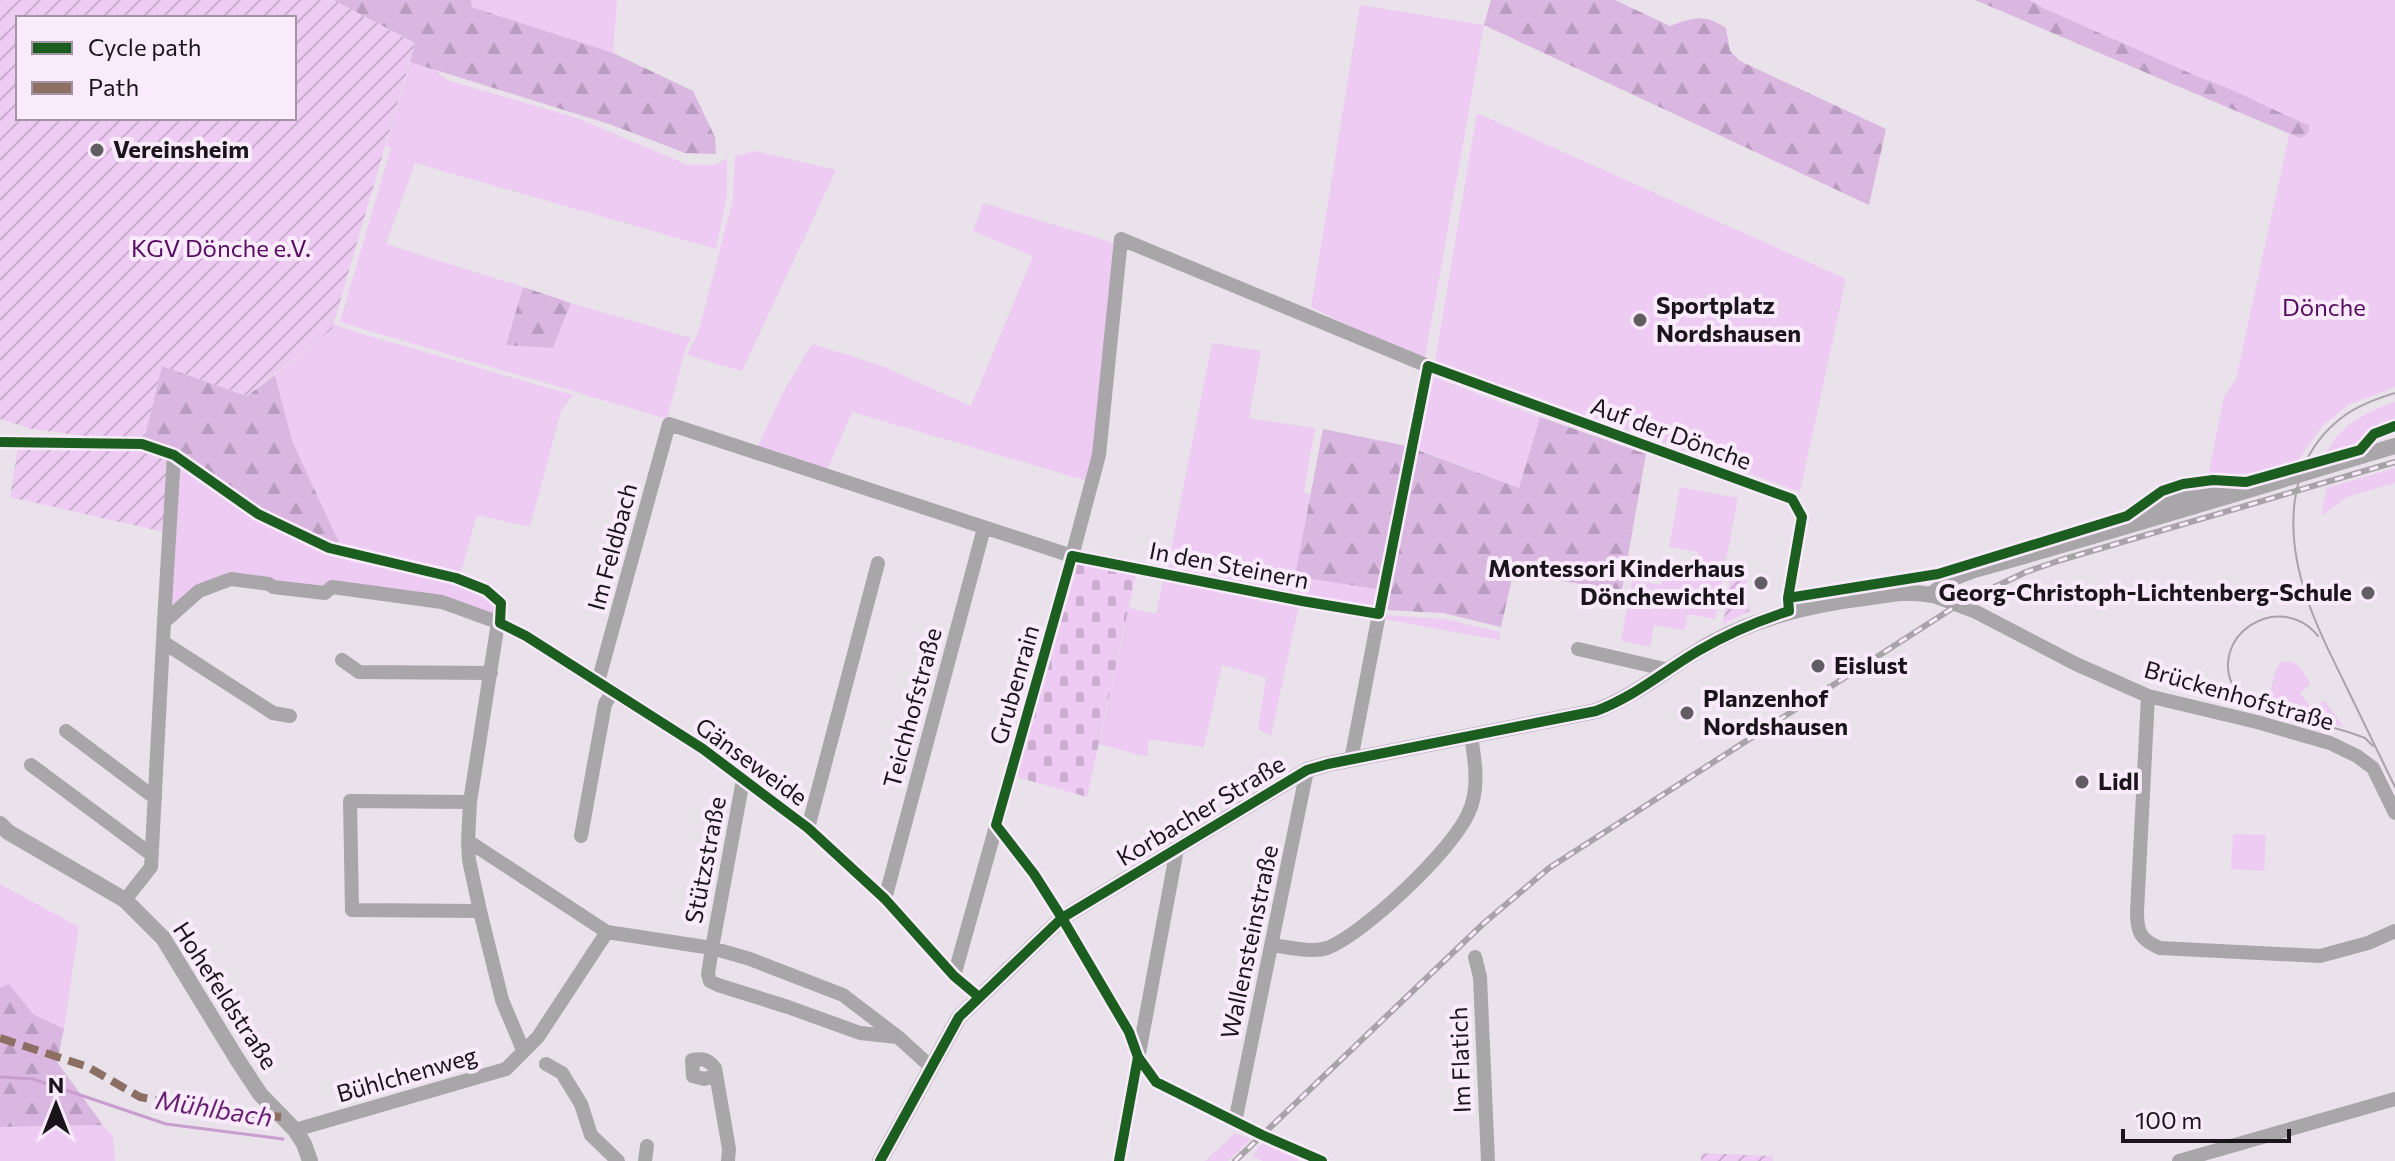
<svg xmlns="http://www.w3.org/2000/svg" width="2395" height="1161" font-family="Commissioner,sans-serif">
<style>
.green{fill:#edcbf3}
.forest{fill:url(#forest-firs)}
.cemetery{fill:url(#cemetery-stones)}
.garden{fill:url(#garden-furrows);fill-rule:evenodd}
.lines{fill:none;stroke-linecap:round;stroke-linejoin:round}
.stream{stroke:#c99dcf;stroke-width:3}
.minor{stroke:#a9a6aa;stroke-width:14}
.tertiary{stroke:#a9a6aa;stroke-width:16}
.tram{stroke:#a8a3a8;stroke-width:2}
.rail-casing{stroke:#a8a3a8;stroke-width:6}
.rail{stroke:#f9ebfb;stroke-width:3;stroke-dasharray:9;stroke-linecap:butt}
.quiet{stroke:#8d6e63;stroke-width:8;stroke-dasharray:16 8;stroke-linecap:butt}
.cycleway-casing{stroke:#f9ebfb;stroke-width:15}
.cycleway{stroke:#1b5e20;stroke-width:10}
.poi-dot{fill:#625d63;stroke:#f9ebfb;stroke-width:3}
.labels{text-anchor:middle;stroke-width:8;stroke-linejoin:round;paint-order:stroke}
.poi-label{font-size:24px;font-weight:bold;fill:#1a151b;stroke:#f9ebfb;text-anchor:start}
.park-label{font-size:24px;fill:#570c61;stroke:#f9ebfb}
.street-label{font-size:24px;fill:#1a151b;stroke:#f9ebfb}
.water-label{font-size:26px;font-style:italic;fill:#661f71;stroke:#f9ebfb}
</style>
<defs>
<pattern id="forest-firs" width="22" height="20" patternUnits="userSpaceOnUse" patternTransform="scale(2)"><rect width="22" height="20" fill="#dab7e0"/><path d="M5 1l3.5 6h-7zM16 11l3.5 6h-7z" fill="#ba9cc0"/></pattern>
<pattern id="cemetery-stones" width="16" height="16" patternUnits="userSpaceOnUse" patternTransform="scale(2)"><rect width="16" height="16" fill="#edcbf3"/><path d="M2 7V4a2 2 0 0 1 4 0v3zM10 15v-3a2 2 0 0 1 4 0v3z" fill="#cbadd0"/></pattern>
<pattern id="garden-furrows" width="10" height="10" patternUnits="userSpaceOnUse" patternTransform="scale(2)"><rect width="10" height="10" fill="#edcbf3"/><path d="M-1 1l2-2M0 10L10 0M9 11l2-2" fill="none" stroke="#cbadd0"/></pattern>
</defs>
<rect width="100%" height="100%" fill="#e9e2ea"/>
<path class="green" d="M 471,0 L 617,0 L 613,53 L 472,7 Z
M 1992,0 L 2395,0 L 2395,387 L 2348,405 L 2322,426 L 2294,466 L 2256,477 L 2239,479 L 2208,476 L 2224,396 L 2236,379 L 2290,131 Z
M 1360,5 L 1484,25 L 1425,358 L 1377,339 L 1311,307 Z
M 410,62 L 434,69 L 447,80 L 577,118 L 688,165 L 714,165 L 727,158 L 727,195 L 716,249 L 415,163 L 386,244 L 523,287 L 506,345 L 553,348 L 571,303 L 691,338 L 685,350 L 667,419 L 340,322 L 391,148 L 386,146 Z
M 1477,113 L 1846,279 L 1800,492 L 1435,361 Z
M 756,151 L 836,170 L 742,371 L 687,355 L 699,330 L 733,199 L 735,156 Z
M 983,203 L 1114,243 L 1091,482 L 852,412 L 825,475 L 755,452 L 786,387 L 812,344 L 882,366 L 971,406 L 1033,256 L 973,231 Z
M 334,324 L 359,333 L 573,395 L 561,411 L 530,527 L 477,515 L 459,579 L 486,590 L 501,603 L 500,623 L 442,602 L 231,579 L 199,591 L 164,622 L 174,455 L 258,514 L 329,548 L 343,551 L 292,441 L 275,375 L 332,329 Z
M 1212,343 L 1261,351 L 1249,418 L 1315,428 L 1304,492 L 1310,495 L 1296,575 L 1379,590 L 1375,607 L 1167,569 Z
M 1431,376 L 1540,417 L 1519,488 L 1417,449 Z
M 2395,402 L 2395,423 L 2372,432 L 2360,447 L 2355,449 L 2324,457 C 2336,428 2365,412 2395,402 Z
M 2395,468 L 2395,483 L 2347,497 L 2321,516 L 2327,488 Z
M 1680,487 L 1738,498 L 1715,619 L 1688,614 L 1684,630 L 1654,625 L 1650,647 L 1621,641 L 1632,580 L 1661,585 L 1665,567 L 1695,572 L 1698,552 L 1669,547 Z
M 1163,580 L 1299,605 L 1271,736 L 1258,729 L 1266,678 L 1222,665 L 1204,747 L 1149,739 L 1147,757 L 1099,744 L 1129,608 L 1156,614 Z
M 1384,615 L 1444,619 L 1500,632 L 1499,640 L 1383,619 Z
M 2290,661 L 2299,666 L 2311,684 L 2300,693 L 2312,709 L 2324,700 L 2344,727 L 2266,709 L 2276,669 L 2281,662 Z
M 2233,834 L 2266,835 L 2264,871 L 2231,869 Z
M 0,884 L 79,927 L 64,1029 L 33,1014 L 9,985 L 0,988 Z
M 103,1125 L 113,1137 L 115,1161 L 0,1161 L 0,1127 Z
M 1235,1133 L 1251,1139 L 1228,1161 L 1205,1161 Z
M 1262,1143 L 1298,1159 L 1298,1161 L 1263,1161 L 1252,1156 Z"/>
<path class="forest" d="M 333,0 L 471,0 L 472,7 L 613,53 L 693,91 L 715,137 L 716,154 L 685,153 L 612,125 L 410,62 L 415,43 Z
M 1491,0 L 1615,0 L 1670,26 C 1694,18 1703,13 1726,28 L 1730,51 L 1740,61 L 1886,129 L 1869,205 L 1484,25 Z
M 1975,0 L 2029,0 L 2043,8 L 2201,78 C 2239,90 2272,111 2309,125 C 2310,133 2306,135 2300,138 Z
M 523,287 L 571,303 L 553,348 L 506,345 Z
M 162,366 L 247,396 L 275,375 L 292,441 L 343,551 L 329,548 L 258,514 L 174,455 L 143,444 Z
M 1540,417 L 1646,454 L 1622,590 L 1513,574 L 1501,627 L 1443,613 L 1384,610 L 1387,591 L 1295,576 L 1323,429 L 1407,446 L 1519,488 Z
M 9,984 L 33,1014 L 64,1029 L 57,1062 L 103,1125 L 0,1127 L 0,988 Z"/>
<path class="cemetery" d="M 1072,556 L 1136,575 L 1087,797 L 1010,775 Z"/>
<path class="garden" d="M 0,0 L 333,0 L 415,43 L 332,329 L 247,396 L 162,366 L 143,444 L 32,429 L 0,419 ZM 18,18 L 294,18 L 294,118 L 18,118 Z
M 18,447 L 144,447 L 171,458 L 164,532 L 10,497 Z
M 1731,573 L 1745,574 L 1750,611 L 1723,624 Z
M 1701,1153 L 1773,1156 L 1773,1161 L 1701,1161 Z"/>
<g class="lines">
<path class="stream" d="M 0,1077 L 33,1079 L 166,1124 L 283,1139"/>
<path class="minor" d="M 486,590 L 501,603 L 470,802 L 468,841 L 469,860 L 480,911 L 502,1000 L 523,1050
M 1931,595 L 1976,612 L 2076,664 L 2148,696 L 2257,722 L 2330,743 L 2357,756 L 2373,768 L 2395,813
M 164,622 L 174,455
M 163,642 L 273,713 L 290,716
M 1578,649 L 1669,670
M 342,660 L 359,672 L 491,673
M 598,682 L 669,424 L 1072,556 L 1302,601 L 1379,614 L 1351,760
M 2148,696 L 2137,912 C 2137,933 2141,940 2160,948 L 2320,956 L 2368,943 L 2395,931
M 66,731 L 155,798
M 31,765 L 152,855
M 743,780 L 712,948 L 708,974 L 710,981 L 718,985 L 788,1007 L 860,1033 L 897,1037
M 470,802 L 350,801 L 352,910 L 480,911
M 996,825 L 1034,874 L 1062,918 L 1129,1032 L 1138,1057 L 1156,1082 L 1262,1135 L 1322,1161
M 808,828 L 878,563
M 581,836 L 605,704 L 613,691
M 468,841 L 607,932 L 712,948 L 750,959 L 843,995 L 898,1037 L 931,1067
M 885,899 L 984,528
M 125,900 L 151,867 L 164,622 L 199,591 L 231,579 L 269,584 L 273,587 L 325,593 L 332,587 L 442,602 L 500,623 L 526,636 L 703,749 L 808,828 L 885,899 L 954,976 L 979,997
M 1272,945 C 1288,947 1311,953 1327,948 C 1364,934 1452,850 1468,814 C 1480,790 1475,761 1471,736
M 1475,957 L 1480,977 L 1488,1161
M 954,976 L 1072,556 L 1099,455 L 1121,239 L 1428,366 L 1792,499 L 1802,517 L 1788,598 L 1789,611
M 546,1064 L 562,1073 L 581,1104 L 591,1135 L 618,1161
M 715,1076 L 704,1079 L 693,1076 L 692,1060 C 702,1058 708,1059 715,1068 L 729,1149 L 728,1161
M 1235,1122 L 1307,770
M 295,1130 L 506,1069 L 538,1037 L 607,932
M 645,1161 L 647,1146
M 1119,1161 L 1177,849
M 2179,1161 L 2395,1099"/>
<path class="tertiary" d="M 2137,518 C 2170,496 2189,485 2230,489
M 0,824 L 8,832 L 125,900 L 163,938 L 237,1059 L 260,1094 L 295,1130 L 304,1144 L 310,1161
M 880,1161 L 959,1017 L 1062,918 L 1307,770 L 1328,764 L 1596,711 C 1633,697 1663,672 1696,652 C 1747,620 1805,605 1864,598 C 1887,595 1909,590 1931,595 L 1953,578 L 1974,570 C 2115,531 2254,488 2395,446"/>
<path class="tram" d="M 2395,393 C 2376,399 2356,406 2340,419 C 2284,463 2286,537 2307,598 C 2316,627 2331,655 2344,682 C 2361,717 2378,752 2395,787
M 2318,636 C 2279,588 2205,637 2235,690 C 2239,696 2245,704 2252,708 C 2260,713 2272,713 2282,716 C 2306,721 2330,726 2354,734 L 2365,738 L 2373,746"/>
<g class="rail-casing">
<path id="rail" d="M 1235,1161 L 1484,923 L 1549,868 L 1959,604 L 2026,572 L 2061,560 L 2395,462"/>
</g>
<use href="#rail" class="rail"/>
<path class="quiet" d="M 0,1038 L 88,1067 L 140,1097 L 204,1109 L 281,1117"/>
<g class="cycleway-casing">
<path id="cycleway" d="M 0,442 L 142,444 L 174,455 L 258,514 L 329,548 L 456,578 L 486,590 L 501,603 L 500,623 L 526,636 L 703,749 L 808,828 L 885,899 L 954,976 L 979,997
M 1788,598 L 1938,574 L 2127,516 L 2162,491 L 2183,484 L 2213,480 L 2246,482 L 2360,450 L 2374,434 L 2395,426
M 880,1161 L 959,1017 L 1062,918 L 1307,770 L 1328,764 L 1596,711 C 1634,697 1664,671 1698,651 C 1727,634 1757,621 1789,611 L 1788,598 L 1802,517 L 1792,499 L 1428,366 L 1379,614 L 1302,601 L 1072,556 L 996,825 L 1034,874 L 1062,918 L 1129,1032 L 1138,1057 L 1156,1082 L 1262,1135 L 1322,1161
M 1119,1161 L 1138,1057"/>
</g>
<use href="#cycleway" class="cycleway"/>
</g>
<g class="poi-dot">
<circle cx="97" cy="150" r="8"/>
<circle cx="1640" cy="320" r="8"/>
<circle cx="1761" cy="583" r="8"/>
<circle cx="2368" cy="593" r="8"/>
<circle cx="1818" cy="666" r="8"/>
<circle cx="1687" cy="713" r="8"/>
<circle cx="2082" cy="782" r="8"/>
</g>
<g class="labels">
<g class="poi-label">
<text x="113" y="158">Vereinsheim</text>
<text x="1656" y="314">Sportplatz<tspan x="1656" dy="28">Nordshausen</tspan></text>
<text x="1745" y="577" text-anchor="end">Montessori Kinderhaus<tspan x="1745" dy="28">Dönchewichtel</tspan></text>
<text x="2352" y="601" text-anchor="end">Georg-Christoph-Lichtenberg-Schule</text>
<text x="1834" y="674">Eislust</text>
<text x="1703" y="707">Planzenhof<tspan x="1703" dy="28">Nordshausen</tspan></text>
<text x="2098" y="790">Lidl</text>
</g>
<g class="park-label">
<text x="221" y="257">KGV Dönche e.V.</text>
<text x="2324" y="316">Dönche</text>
</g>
<g class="street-label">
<text transform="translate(1671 434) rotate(20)" y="8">Auf der Dönche</text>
<text transform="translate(613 547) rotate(-75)" y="8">Im Feldbach</text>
<text transform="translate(1229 566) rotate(11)" y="8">In den Steinern</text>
<text transform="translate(1015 685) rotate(-74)" y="8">Grubenrain</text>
<text transform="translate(2239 696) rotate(16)" y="8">Brückenhofstraße</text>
<text transform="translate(913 708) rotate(-75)" y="8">Teichhofstraße</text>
<text transform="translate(751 762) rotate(36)" y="8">Gänseweide</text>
<text transform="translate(1201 811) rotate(-31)" y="8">Korbacher Straße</text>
<text transform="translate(706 860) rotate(-79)" y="8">Stützstraße</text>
<text transform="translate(1250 942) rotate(-78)" y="8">Wallensteinstraße</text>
<text transform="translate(225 996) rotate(57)" y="8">Hohefeldstraße</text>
<text transform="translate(1461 1060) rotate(-92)" y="8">Im Flatich</text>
<text transform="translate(407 1075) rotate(-16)" y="8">Bühlchenweg</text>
</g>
<g class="water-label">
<text transform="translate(214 1109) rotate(9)" y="9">Mühlbach</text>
</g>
</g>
<rect x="16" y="16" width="280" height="104" fill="#f9ebfb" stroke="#a095a1" stroke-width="2"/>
<rect x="32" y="42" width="40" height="12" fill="#1b5e20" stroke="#a095a1" stroke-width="2"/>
<text x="88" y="56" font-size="24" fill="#1a151b">Cycle path</text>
<rect x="32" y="82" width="40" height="12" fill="#8d6e63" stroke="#a095a1" stroke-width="2"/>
<text x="88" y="96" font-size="24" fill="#1a151b">Path</text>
<g transform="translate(56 1105)" stroke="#f9ebfb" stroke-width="6" paint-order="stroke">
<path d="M0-6L14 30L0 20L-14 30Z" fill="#1a151b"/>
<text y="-12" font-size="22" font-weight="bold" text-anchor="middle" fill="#1a151b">N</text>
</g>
<path d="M2123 1129v12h166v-12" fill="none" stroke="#1a151b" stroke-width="4"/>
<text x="2135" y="1129" font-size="24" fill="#1a151b" stroke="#f9ebfb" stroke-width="6" paint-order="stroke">100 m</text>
</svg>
